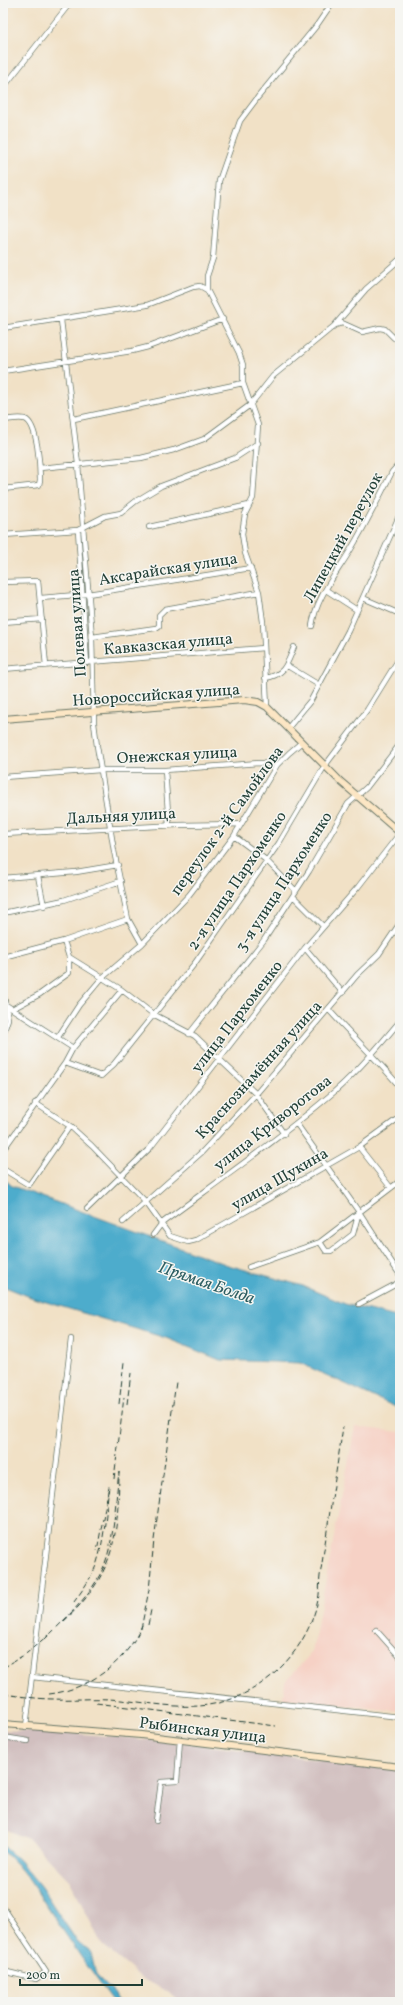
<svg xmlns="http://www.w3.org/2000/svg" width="403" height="2005" font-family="Vollkorn,serif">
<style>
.built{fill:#f6d1c5}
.industrial{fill:#d1bfbf}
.water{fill:#4daccc;stroke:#367480}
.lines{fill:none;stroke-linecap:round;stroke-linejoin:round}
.street-casing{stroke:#687667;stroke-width:6}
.secondary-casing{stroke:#687667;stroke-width:8}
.street{stroke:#fff;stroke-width:4.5}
.secondary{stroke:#fce6c4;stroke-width:6}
.rail{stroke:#1f3d34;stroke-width:1;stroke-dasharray:6 3;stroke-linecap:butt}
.labels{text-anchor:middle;stroke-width:3;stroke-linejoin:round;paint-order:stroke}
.street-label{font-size:16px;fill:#1f3d34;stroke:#f6f6f2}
.water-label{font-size:17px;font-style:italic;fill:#2d5e62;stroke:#f6f6f2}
</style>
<rect width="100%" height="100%" fill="#f6f6f2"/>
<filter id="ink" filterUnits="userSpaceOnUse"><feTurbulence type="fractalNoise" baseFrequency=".025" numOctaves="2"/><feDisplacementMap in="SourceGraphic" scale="8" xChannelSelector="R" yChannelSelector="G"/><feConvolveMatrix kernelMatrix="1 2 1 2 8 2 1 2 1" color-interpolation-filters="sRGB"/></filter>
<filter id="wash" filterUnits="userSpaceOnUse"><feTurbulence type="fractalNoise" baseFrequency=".012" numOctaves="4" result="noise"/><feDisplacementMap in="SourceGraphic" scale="16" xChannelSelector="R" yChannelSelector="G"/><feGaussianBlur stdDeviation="0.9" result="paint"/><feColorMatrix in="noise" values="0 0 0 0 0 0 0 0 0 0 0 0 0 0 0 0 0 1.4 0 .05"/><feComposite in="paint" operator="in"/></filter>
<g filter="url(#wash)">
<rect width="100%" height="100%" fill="#f1e1c6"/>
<path class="built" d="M 355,1427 L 400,1432 L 400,1633 L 393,1638 L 400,1646 L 400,1711 L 283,1699 L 285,1682 L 312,1652 Z"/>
<path class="industrial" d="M 3,1730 L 83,1734 L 187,1743 L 400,1770 L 400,2002 L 185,2002 L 143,1979 L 102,1945 L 70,1881 L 30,1840 L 3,1828 Z"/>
<path class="water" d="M 3,1178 L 12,1186 L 228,1265 L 303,1286 L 345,1304 L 400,1318 L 400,1409 L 300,1363 L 220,1360 L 166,1338 L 33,1298 L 3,1286 Z
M 3,1846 L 19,1860 L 41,1887 L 78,1943 L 88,1949 L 91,1953 L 96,1975 L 114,1993 L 119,2002 L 114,2002 C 92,1974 72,1944 52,1914 C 37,1892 23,1868 3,1851 Z"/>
</g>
<g filter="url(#ink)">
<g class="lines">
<g class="street-casing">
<path id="street" d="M 3,88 L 70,3
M 61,320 L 78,464 L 92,637 L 94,723 L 97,746 L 114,851 L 128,919 L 142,944
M 335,325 L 342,323 L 362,332 L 380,328 L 385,329 L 394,338 L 400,340
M 3,328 L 147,305 L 193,287 L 200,286 L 207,290
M 3,371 L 132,351 L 148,347 L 223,319
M 74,419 L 243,383
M 3,420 C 9,420 18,417 25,419 C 38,424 40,468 40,480 L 39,485 L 3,489
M 40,468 L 141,458 L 174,450 L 204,439 L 250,405 L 273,376 L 334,326 L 366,289 L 400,259
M 149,527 L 249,505
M 78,530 L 87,663
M 3,535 L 78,530 L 105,516 L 121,513 L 136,501 L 161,486 L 235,458 L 258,443
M 3,582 L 38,581 L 46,666
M 326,590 L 357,610
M 41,598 L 88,594 L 251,568
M 363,598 L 400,614
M 3,622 L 42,619
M 312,626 C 316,597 337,573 351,549 C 366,524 379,498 392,472 L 400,463
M 92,637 L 156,628 L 159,626 L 159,615 L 165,609 L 259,592
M 286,665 L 319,685
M 3,669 L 264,648
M 265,678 C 285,675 287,664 294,647
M 267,707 L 263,622 L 259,592 L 245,553 L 242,534 L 245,514 L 253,498 L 258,425 L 243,383 L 243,365 L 239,353 L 207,290 L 207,276 L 213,258 L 219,181 L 240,121 L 258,97 L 317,25 L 332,3
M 288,728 L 311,700 L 348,631 L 400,514
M 165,770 L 169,826
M 3,777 L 101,770 L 165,770 L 259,763 L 277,765
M 3,834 L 178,825 L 241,824
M 234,836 L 266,860 L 296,891
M 38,876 L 44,906
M 3,878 L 76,872 L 118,865
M 293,896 L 323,926
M 3,913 L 64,900 L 121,881
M 64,941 L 69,957 L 122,990 L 153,1014 L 195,1036 L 256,1094 L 284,1134
M 305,948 L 343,993
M 3,957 L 64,941 L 128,919
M 3,991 L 8,1019 L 3,1034
M 6,1005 L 73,1048
M 14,1008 L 40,994 L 69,973 L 69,957
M 329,1010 C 352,1036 378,1060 400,1087
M 189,1034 L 264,940 L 309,871 L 348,804 L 367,787 L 400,744
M 58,1037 L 79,1005 L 102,978 L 142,944 L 189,895 L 234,836 L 277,765 L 289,753 L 302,742
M 65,1063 L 101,1076 L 114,1064 L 195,963 L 279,843 L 324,767 L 367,710 L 400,657
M 35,1103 L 70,1126 L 92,1146 L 145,1201 L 170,1236 L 188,1242 L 196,1240 L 359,1147 L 400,1117
M 296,1123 L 359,1212 L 400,1275
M 359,1147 L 391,1188
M 3,1150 L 65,1063 L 73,1048 L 122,990
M 3,1169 L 29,1185 L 70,1126
M 87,1209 L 150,1148 L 305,948 L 358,887 L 400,833
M 123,1222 L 202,1152 L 256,1094 L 357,975 L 379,954 L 400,923
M 153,1235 L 162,1223 C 220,1180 279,1139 334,1092 C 358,1071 379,1046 400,1021
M 320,1242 L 326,1251 L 331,1251 L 353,1234 L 359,1212
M 249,1267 L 320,1242 L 400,1181
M 359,1304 L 400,1282
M 376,1630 L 400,1657
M 32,1677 L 400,1717
M 26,1727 L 71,1339
M 3,1737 L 28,1741
M 156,1821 L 161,1782 L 177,1781 L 180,1739
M 3,1907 L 46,1972 L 36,1979 L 3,1971
M 3,1963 L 3,1970"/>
</g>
<g class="secondary-casing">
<path id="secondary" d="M 3,719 L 244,700 L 258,702 L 267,707 L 340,781 L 400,833
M 3,1724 L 141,1735 L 400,1767"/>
</g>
<use href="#street" class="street"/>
<use href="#secondary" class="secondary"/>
<path class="rail" d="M 119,1404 L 124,1362
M 127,1404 L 131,1373
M 114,1479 L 124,1397
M 74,1602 C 83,1589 94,1575 98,1559 C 105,1536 106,1510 109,1486 L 97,1551
M 148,1625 L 151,1610
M 141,1629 L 149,1590 L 154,1540 L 176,1382
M 44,1640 C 66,1618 92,1595 104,1566 C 115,1537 115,1503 119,1472 C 118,1538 115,1574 64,1621
M 3,1668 L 27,1653 L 48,1635
M 3,1694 C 20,1696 37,1699 54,1699 C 72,1700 91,1698 109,1699 C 139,1701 169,1708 199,1706 C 256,1702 306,1656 318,1600 C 320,1593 319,1584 320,1576 L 343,1427
M 49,1694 C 88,1690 127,1662 142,1625
M 96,1703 L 276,1726"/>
</g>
</g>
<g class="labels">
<g class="street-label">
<text transform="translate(342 537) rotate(-61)" y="6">Липецкий переулок</text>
<text transform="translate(168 568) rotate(-9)" y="6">Аксарайская улица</text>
<text transform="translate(76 623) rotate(-94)" y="6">Полевая улица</text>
<text transform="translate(168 643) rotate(-5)" y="6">Кавказская улица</text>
<text transform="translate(156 694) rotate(-4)" y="6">Новороссийская улица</text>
<text transform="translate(177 754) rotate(-3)" y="6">Онежская улица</text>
<text transform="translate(121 815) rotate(-3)" y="6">Дальняя улица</text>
<text transform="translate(226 820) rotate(-54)" y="6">переулок 2-й Самойлова</text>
<text transform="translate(236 880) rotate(-56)" y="6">2-я улица Пархоменко</text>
<text transform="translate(283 881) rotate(-57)" y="6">3-я улица Пархоменко</text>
<text transform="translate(236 1016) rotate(-52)" y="6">улица Пархоменко</text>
<text transform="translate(258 1069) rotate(-48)" y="6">Краснознамённая улица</text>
<text transform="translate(272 1122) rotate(-38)" y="6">улица Криворотова</text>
<text transform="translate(279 1178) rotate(-30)" y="6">улица Щукина</text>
<text transform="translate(203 1729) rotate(7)" y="6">Рыбинская улица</text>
</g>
<g class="water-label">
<text transform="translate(207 1282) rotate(19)" y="6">Прямая Болда</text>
</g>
</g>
<rect width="403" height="2005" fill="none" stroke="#f6f6f2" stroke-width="16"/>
<path d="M20 1979v6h122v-6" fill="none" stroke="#1f3d34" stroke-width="2"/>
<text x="26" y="1979" font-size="12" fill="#1f3d34" stroke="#f6f6f2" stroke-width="3" paint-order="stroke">200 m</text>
</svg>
